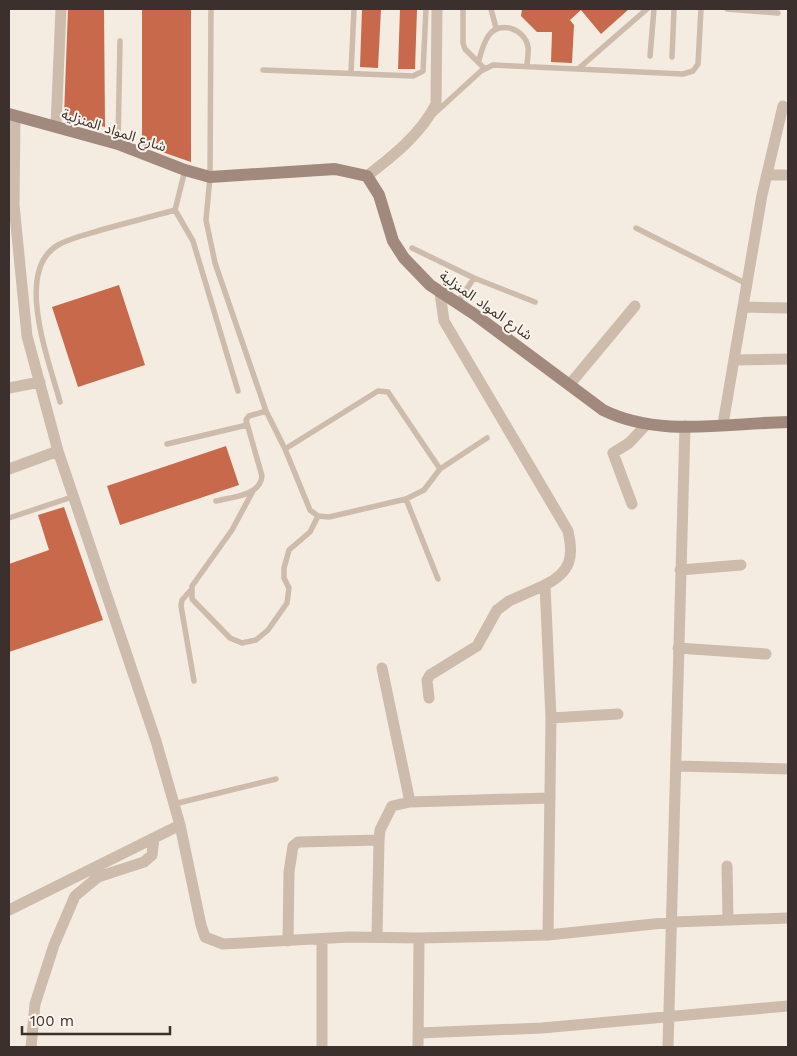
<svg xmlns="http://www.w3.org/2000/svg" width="797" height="1056" font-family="'Work Sans','Noto Sans Arabic',sans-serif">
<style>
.building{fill:#c8694b}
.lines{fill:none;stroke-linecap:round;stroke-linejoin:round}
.lane{stroke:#cdbbac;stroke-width:5.5}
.street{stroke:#cdbbac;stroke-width:11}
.secondary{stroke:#a18a7d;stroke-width:12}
.labels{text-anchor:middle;stroke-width:4;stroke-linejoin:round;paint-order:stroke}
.street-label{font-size:14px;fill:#3b302b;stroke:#fbf5ee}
</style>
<rect width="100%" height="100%" fill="#f4ebe1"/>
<path class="building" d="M 68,9 L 104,9 L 105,127 L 64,116 Z
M 142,9 L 191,9 L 191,162 L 142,145 Z
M 362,9 L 381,9 L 378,68 L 360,67 Z
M 400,9 L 417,9 L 415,69 L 398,69 Z
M 522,9 L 629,9 L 601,34 L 581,10 L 570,20 L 574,25 L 572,63 L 551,62 L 552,32 L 537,32 L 521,16 Z
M 119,285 L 145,365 L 78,387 L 52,307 Z
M 226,446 L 239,485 L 120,525 L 107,486 Z
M 64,507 L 103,620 L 9,652 L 9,564 L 49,550 L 38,515 Z"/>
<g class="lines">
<path class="lane" d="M 211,9 L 210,177 L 206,220 L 215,263 L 266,411 L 285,449 L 310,510 L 318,516 L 329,517 L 406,499 L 424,490 L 440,469 L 487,438
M 463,9 L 463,43 L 465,49 L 485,69
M 491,9 L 496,28
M 727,9 L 778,13
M 650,56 L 654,9
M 672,57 L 674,9
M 479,60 C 481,52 484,42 489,35 C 500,20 525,29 528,47 C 529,53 527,60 527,66
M 578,69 L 647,9
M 263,70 L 413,76 L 423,71 L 426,9
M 351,73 L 354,9
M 435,113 L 481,71 L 493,65 L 683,74 L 693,71 L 698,64 L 701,9
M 118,144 L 120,41
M 185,170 L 175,210 L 193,241 L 238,391
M 636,228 L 747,284
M 412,248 L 474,278 L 535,302
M 458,302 L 474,278
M 60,402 C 50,363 13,271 58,245 C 70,238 88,234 101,230 C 126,223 150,217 175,210
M 167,444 L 247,425
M 285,449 L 378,391 L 388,392 L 440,469
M 253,491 L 232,530 L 192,586 L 192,599 L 230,638 L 242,643 L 256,640 L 268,630 L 287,603 L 289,588 L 284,578 L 284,568 L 289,550 L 310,532 L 318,516
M 406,499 L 438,579
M 216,501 C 232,497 260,496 262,476 L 246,420 L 249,416 L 266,411
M 9,518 L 75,496
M 190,591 L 182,600 L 181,606 L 194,681
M 174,804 L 276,779"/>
<path class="street" d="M 15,116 L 14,205 L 27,336 L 58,451 L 156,741 L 180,825 L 201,925 L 205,937 L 223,944 L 349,937 L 419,938 L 548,935 L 551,718 L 545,585 C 571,572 574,557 568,531 L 444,321 L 440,293
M 56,126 L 61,9
M 768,175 L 788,175
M 367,176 C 393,156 421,134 436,104 L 437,9
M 743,307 L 788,308
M 734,360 L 788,359
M 570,384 L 635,306
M 9,388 L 40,382
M 723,424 L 762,195 L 783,106
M 9,469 L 58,451
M 632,504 L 613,453 L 629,443 L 646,425
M 680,570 L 741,565
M 678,648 L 766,654
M 382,668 L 410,802
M 429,698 L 427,680 L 430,675 L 477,646 L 497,610 L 509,601 L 545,585
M 551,718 L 618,714
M 676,766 L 788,769
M 727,866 L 728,919
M 9,910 L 180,825
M 548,935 L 673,922 L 788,918
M 377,936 L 379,840 L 380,830 L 392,806 L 410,802 L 549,798
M 322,939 L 322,1047
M 288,941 L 289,872 L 293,846 L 298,842 L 379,840
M 419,1033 L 542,1028 L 788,1006
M 31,1047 L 35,1004 L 54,945 L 75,896 L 98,877 L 144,862 L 152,855 L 154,838
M 418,1047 L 419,938
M 668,1047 L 685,426"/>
<path class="secondary" d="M 9,114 L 118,144 L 185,170 L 210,177 L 335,169 L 367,176 L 379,195 L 393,241 L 404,258 L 430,285 L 474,314 L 603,410 C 659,438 727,423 788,422"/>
</g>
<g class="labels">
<g class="street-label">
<text transform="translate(114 130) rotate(18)" y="5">شارع المواد المنزلية</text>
<text transform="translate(486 305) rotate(35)" y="5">شارع المواد المنزلية</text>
</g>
</g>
<rect width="797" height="1056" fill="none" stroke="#3b302b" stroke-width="20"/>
<path d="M22 1026v8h148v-8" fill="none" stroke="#3b302b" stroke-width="2.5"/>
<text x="30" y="1026" font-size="15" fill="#3b302b" stroke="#fbf5ee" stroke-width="4" paint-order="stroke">100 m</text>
</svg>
